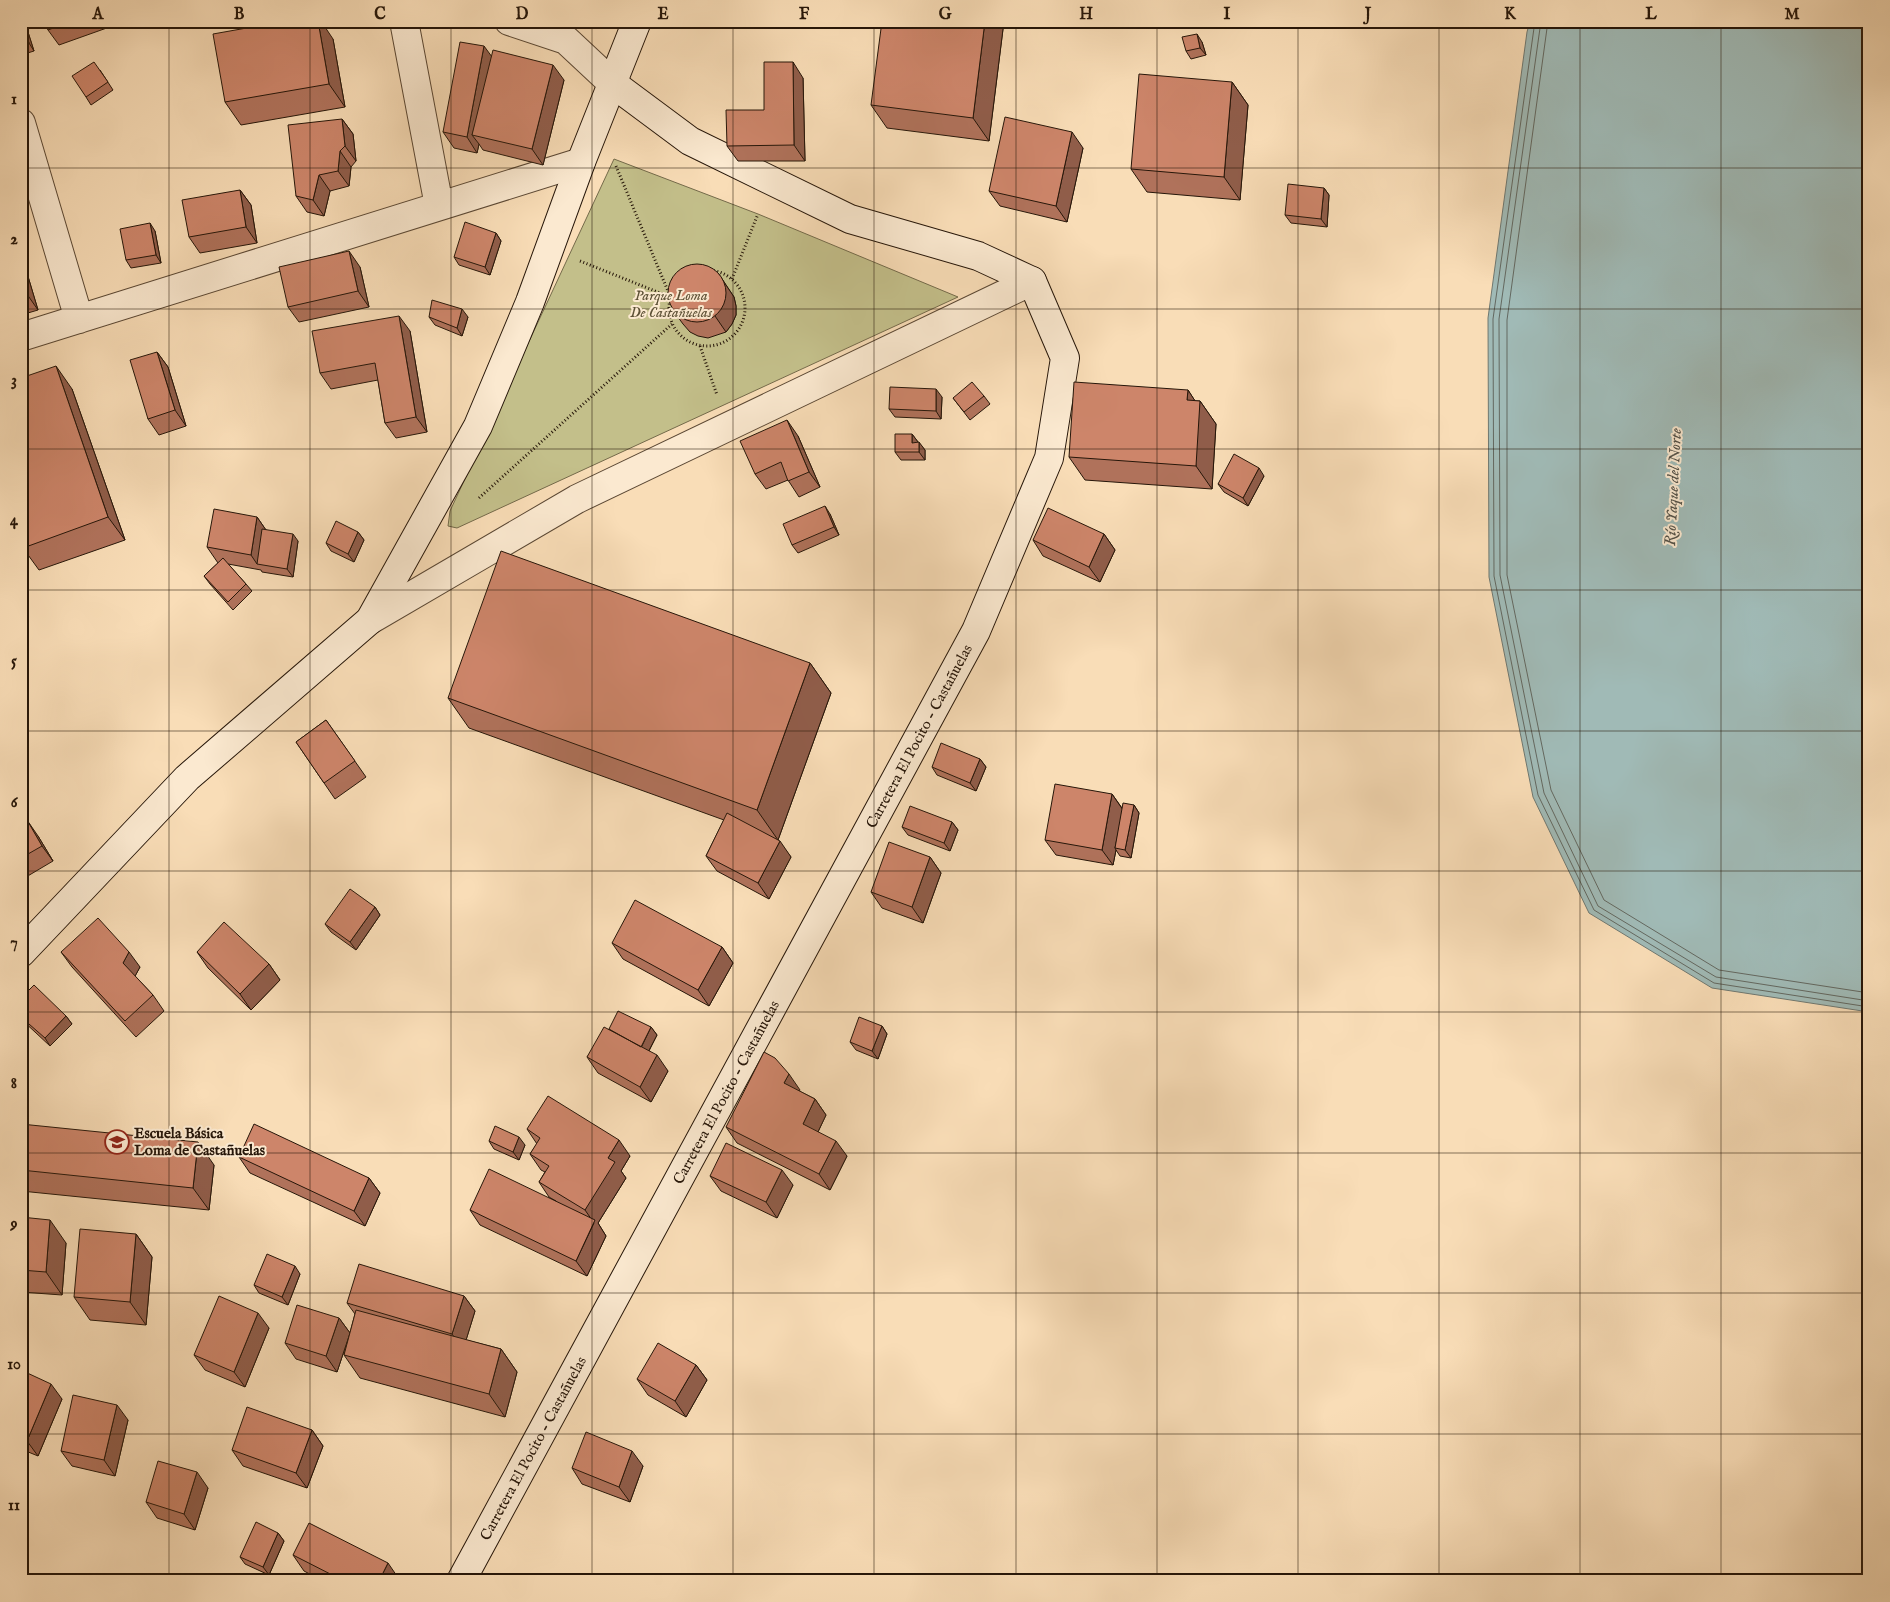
<svg xmlns="http://www.w3.org/2000/svg" width="1890" height="1602" font-family="'IM FELL English',serif">
<style>
.green{fill:#c3bf8a;stroke:#746a4a}
.water{fill:#a0bab6;stroke:#6f7871}
.lines{fill:none;stroke-linecap:round;stroke-linejoin:round}
.shore{stroke:#636860;stroke-width:1}
.street-casing{stroke:#5b4834;stroke-width:30}
.secondary-casing{stroke:#261609;stroke-width:30}
.path{stroke:#261609;stroke-width:3;stroke-dasharray:1 2.5;stroke-linecap:butt}
.street{stroke:#fbe9d0;stroke-width:28}
.secondary{stroke:#fbe9d0;stroke-width:28}
.wall{fill:#b0725b;stroke:#261609}
.shaded-wall{fill:#905d4a;stroke:#261609}
.building{fill:#cd856a;stroke:#261609}
.grid{fill:none;stroke:#261609;stroke-width:1;stroke-opacity:0.55}
.labels{text-anchor:middle;stroke-width:4;stroke-linejoin:round;paint-order:stroke}
.park-label{font-size:15px;font-style:italic;fill:#5d5136;stroke:#fbe9d0}
.street-label{font-size:15px;fill:#261609;stroke:#fbe9d0}
.poi-label{font-size:15px;font-weight:bold;fill:#261609;stroke:#fbe9d0;text-anchor:start}
.water-label{font-size:16px;font-style:italic;fill:#514f46;stroke:#fbe9d0}
.neatline{fill:none;stroke:#261609;stroke-width:2}
.grid-label{font-size:16px;text-anchor:middle;font-weight:bold;fill:#261609}
</style>
<rect width="100%" height="100%" fill="#f9ddb7"/>
<filter id="stains"><feTurbulence type="fractalNoise" baseFrequency=".004" numOctaves="4"/><feColorMatrix values="0 0 0 0 .2 0 0 0 0 .09 0 0 0 0 .02 0 0 0 .5 -.17"/></filter>
<radialGradient id="worn" r=".72"><stop offset=".6" stop-color="#630" stop-opacity="0"/><stop offset="1" stop-color="#630" stop-opacity=".3"/></radialGradient>
<path class="green" d="M 614,159 L 758,214 L 958,297 L 457,528 L 448,526 L 450,511 Z"/>
<path class="water" d="M 1530,21 L 1869,21 L 1869,1012 L 1712,988 L 1589,913 L 1533,797 L 1489,577 L 1488,318 L 1527,32 Z"/>
<g class="lines">
<path class="shore" d="M 1535,21 L 1493,319 L 1494,576 L 1538,795 L 1594,910 L 1714,983 L 1869,1007
M 1541,21 L 1499,319 L 1500,575 L 1544,793 L 1598,906 L 1716,977 L 1869,1001
M 1548,21 L 1507,320 L 1507,575 L 1551,790 L 1604,900 L 1719,970 L 1869,993"/>
<g class="street-casing">
<path id="street" d="M 404,21 L 439,206
M 509,21 L 566,40 L 612,83
M 21,123 L 79,319
M 21,337 L 581,162
M 370,620 L 577,499 L 1032,281"/>
</g>
<g class="secondary-casing">
<g id="secondary">
<path d="M 21,953 L 187,778 L 370,620 L 478,426 L 530,302 L 581,162 L 637,21"/>
<path id="s1" d="M 461,1581 L 976,631 L 1049,458 L 1065,358 L 1032,281 L 978,256 L 850,219 L 690,141 L 612,83"/>
</g>
</g>
<path class="path" d="M 616,166 L 670,296
M 580,261 L 670,297
M669 308a38 38 0 1 1 76 0a38 38 0 1 1-76 0Z
M 732,279 L 758,214
M 700,346 L 717,395
M 479,498 L 672,324"/>
<use href="#street" class="street"/>
<use href="#secondary" class="secondary"/>
</g>
<path class="wall" d="M 21,21 L 27,29 L 34,51 L 21,55 Z
M 45,21 L 117,21 L 118,24 L 59,45 L 48,30 Z
M 1004,21 L 989,141 L 887,128 L 871,105 Z
M 333,39 L 345,107 L 241,125 L 225,102 Z
M 1202,42 L 1206,55 L 1191,59 L 1186,51 Z
M 491,57 L 564,80 L 543,165 L 483,150 L 479,144 L 477,153 L 454,148 L 443,132 Z
M 100,70 L 113,90 L 91,105 L 86,97 Z
M 803,78 L 805,161 L 738,161 L 727,146 L 764,110 Z
M 1232,82 L 1248,105 L 1240,200 L 1147,192 L 1131,169 Z
M 342,119 L 353,134 L 356,161 L 351,167 L 349,186 L 330,191 L 324,216 L 307,212 L 296,196 Z
M 1083,148 L 1067,222 L 1000,206 L 989,191 Z
M 1324,188 L 1329,195 L 1327,227 L 1291,223 L 1285,215 Z
M 240,190 L 251,205 L 257,243 L 200,253 L 189,237 Z
M 155,231 L 161,263 L 131,268 L 126,260 Z
M 496,233 L 501,241 L 490,275 L 459,265 L 454,257 Z
M 21,253 L 38,310 L 21,315 Z
M 360,267 L 369,307 L 299,322 L 288,307 Z
M 718,273 L 734,297 L 736,306 L 736,315 L 732,324 L 726,332 L 708,338 L 698,336 L 690,332 L 683,324 L 672,309 Z
M 429,317 L 468,317 L 462,336 L 435,325 Z
M 410,331 L 427,432 L 396,438 L 385,423 L 378,380 L 331,389 L 320,373 Z
M 157,352 L 168,367 L 186,426 L 159,435 L 148,419 Z
M 72,389 L 125,540 L 39,570 L 23,548 Z
M 1188,390 L 1195,401 L 1200,401 L 1216,424 L 1212,489 L 1085,480 L 1069,457 Z
M 984,396 L 990,404 L 970,420 L 953,398 Z
M 942,397 L 941,419 L 895,417 L 889,409 Z
M 912,434 L 918,442 L 925,450 L 925,460 L 901,460 L 895,452 Z
M 798,436 L 820,487 L 799,497 L 788,480 L 766,489 L 755,474 Z
M 1264,476 L 1248,506 L 1224,492 L 1218,484 Z
M 830,514 L 839,535 L 798,553 L 792,545 Z
M 257,517 L 266,530 L 298,541 L 293,577 L 262,572 L 261,570 L 228,564 L 246,584 L 252,591 L 233,610 L 210,584 L 204,576 L 218,563 L 207,547 Z
M 358,532 L 364,540 L 354,562 L 331,551 L 326,543 Z
M 1104,534 L 1115,550 L 1100,582 L 1043,556 L 1033,540 Z
M 810,663 L 831,693 L 778,840 L 791,857 L 769,899 L 717,871 L 706,856 L 724,820 L 469,728 L 448,698 Z
M 326,720 L 366,777 L 335,799 L 296,742 Z
M 980,759 L 986,767 L 976,791 L 937,775 L 932,767 Z
M 1112,794 L 1122,808 L 1134,805 L 1139,813 L 1131,858 L 1120,856 L 1116,850 L 1113,865 L 1056,855 L 1045,840 Z
M 952,822 L 958,830 L 950,851 L 908,835 L 902,827 Z
M 21,824 L 38,836 L 53,861 L 21,880 Z
M 930,857 L 941,873 L 923,923 L 882,908 L 871,892 Z
M 375,907 L 380,915 L 356,950 L 331,932 L 325,924 Z
M 612,943 L 722,947 L 733,963 L 709,1006 L 623,959 Z
M 61,952 L 140,967 L 135,976 L 153,995 L 164,1011 L 136,1037 L 72,967 Z
M 197,952 L 269,964 L 280,980 L 251,1010 L 208,968 Z
M 21,998 L 66,1016 L 72,1024 L 50,1046 L 21,1019 Z
M 882,1026 L 887,1034 L 878,1059 L 856,1050 L 850,1042 Z
M 651,1027 L 657,1035 L 649,1051 L 668,1071 L 651,1102 L 598,1073 L 587,1057 L 609,1029 Z
M 800,1090 L 799,1091 L 815,1099 L 826,1115 L 818,1132 L 847,1156 L 830,1190 L 737,1143 L 726,1127 Z
M 21,1124 L 214,1165 L 209,1210 L 21,1191 Z
M 527,1129 L 630,1156 L 621,1171 L 626,1178 L 598,1223 L 606,1236 L 587,1276 L 480,1225 L 470,1210 L 556,1201 L 549,1197 L 539,1182 L 545,1172 L 541,1170 L 530,1154 L 537,1144 Z
M 489,1141 L 525,1145 L 519,1160 L 494,1149 Z
M 239,1157 L 369,1178 L 380,1193 L 365,1226 L 250,1173 Z
M 710,1176 L 793,1185 L 777,1218 L 721,1191 Z
M 21,1217 L 66,1243 L 62,1295 L 21,1292 Z
M 136,1234 L 152,1257 L 146,1325 L 90,1320 L 74,1297 Z
M 300,1274 L 288,1305 L 259,1293 L 254,1285 Z
M 464,1296 L 475,1311 L 466,1340 L 501,1349 L 517,1372 L 505,1417 L 360,1378 L 344,1355 L 355,1314 L 347,1303 Z
M 339,1318 L 350,1333 L 337,1372 L 296,1359 L 285,1343 Z
M 269,1328 L 245,1387 L 205,1370 L 194,1355 Z
M 696,1365 L 707,1380 L 686,1417 L 648,1395 L 637,1379 Z
M 21,1376 L 62,1399 L 38,1456 L 21,1449 Z
M 128,1420 L 115,1476 L 72,1466 L 61,1451 Z
M 312,1430 L 323,1446 L 307,1488 L 243,1466 L 232,1450 Z
M 643,1466 L 630,1502 L 582,1484 L 572,1468 Z
M 208,1488 L 195,1530 L 157,1518 L 146,1502 Z
M 278,1533 L 284,1541 L 269,1575 L 245,1564 L 240,1557 Z
M 293,1555 L 399,1579 L 398,1581 L 323,1581 L 304,1571 Z"/>
<path class="shaded-wall" d="M 22,21 L 27,29 L 34,51 L 29,43 Z
M 318,21 L 321,21 L 333,39 L 345,107 L 329,84 Z
M 985,21 L 1004,21 L 989,141 L 973,118 Z
M 1197,34 L 1202,42 L 1206,55 L 1200,48 Z
M 484,46 L 495,61 L 472,135 L 479,144 L 477,153 L 467,137 Z
M 793,62 L 803,78 L 805,161 L 794,145 Z
M 553,65 L 564,80 L 543,165 L 532,149 Z
M 1232,82 L 1248,105 L 1240,200 L 1224,177 Z
M 342,119 L 353,134 L 356,161 L 345,146 Z
M 1072,132 L 1083,148 L 1067,222 L 1056,206 Z
M 340,151 L 351,167 L 349,186 L 338,171 Z
M 319,175 L 330,191 L 324,216 L 313,200 Z
M 1324,188 L 1329,195 L 1327,227 L 1321,219 Z
M 240,190 L 251,205 L 257,243 L 246,227 Z
M 150,223 L 155,231 L 161,263 L 156,255 Z
M 496,233 L 501,241 L 490,275 L 485,267 Z
M 349,251 L 360,267 L 369,307 L 358,291 Z
M 21,253 L 38,310 L 22,287 Z
M 718,273 L 734,297 L 736,306 L 736,315 L 732,324 L 726,332 L 715,316 Z
M 462,309 L 468,317 L 462,336 L 457,328 Z
M 399,316 L 410,331 L 427,432 L 416,417 Z
M 157,352 L 168,367 L 186,426 L 175,410 Z
M 56,366 L 72,389 L 125,540 L 108,517 Z
M 936,389 L 942,397 L 941,419 L 936,411 Z
M 1188,390 L 1199,407 L 1200,401 L 1216,424 L 1212,489 L 1196,466 L 1187,400 Z
M 787,420 L 798,436 L 820,487 L 809,472 Z
M 912,434 L 918,442 L 918,450 L 912,443 Z
M 919,442 L 925,450 L 925,460 L 919,452 Z
M 1259,468 L 1264,476 L 1248,506 L 1243,498 Z
M 825,506 L 830,514 L 839,535 L 834,527 Z
M 257,517 L 268,533 L 257,564 L 251,555 Z
M 358,532 L 364,540 L 354,562 L 348,554 Z
M 293,534 L 298,541 L 293,577 L 287,569 Z
M 1104,534 L 1115,550 L 1100,582 L 1089,567 Z
M 810,663 L 831,693 L 778,840 L 757,810 Z
M 980,759 L 986,767 L 976,791 L 970,783 Z
M 1112,794 L 1123,810 L 1115,848 L 1116,850 L 1113,865 L 1102,850 Z
M 1134,805 L 1139,813 L 1131,858 L 1125,850 Z
M 27,820 L 38,836 L 53,861 L 42,846 Z
M 952,822 L 958,830 L 950,851 L 944,843 Z
M 780,841 L 791,857 L 769,899 L 758,883 Z
M 930,857 L 941,873 L 923,923 L 912,907 Z
M 375,907 L 380,915 L 356,950 L 350,942 Z
M 722,947 L 733,963 L 709,1006 L 698,990 Z
M 129,952 L 140,967 L 134,978 L 123,963 Z
M 269,964 L 280,980 L 251,1010 L 240,994 Z
M 66,1016 L 72,1024 L 50,1046 L 45,1038 Z
M 882,1026 L 887,1034 L 878,1059 L 872,1051 Z
M 651,1027 L 657,1035 L 646,1056 L 641,1048 Z
M 657,1055 L 668,1071 L 651,1102 L 640,1087 Z
M 789,1074 L 800,1090 L 795,1099 L 784,1083 Z
M 815,1099 L 826,1115 L 814,1140 L 803,1124 Z
M 519,1137 L 525,1145 L 519,1160 L 513,1152 Z
M 619,1140 L 630,1156 L 621,1171 L 626,1178 L 598,1223 L 606,1236 L 587,1276 L 576,1261 L 594,1223 L 585,1210 L 608,1158 Z
M 836,1141 L 847,1156 L 830,1190 L 819,1174 Z
M 198,1142 L 214,1165 L 209,1210 L 193,1188 Z
M 782,1170 L 793,1185 L 777,1218 L 766,1202 Z
M 369,1178 L 380,1193 L 365,1226 L 354,1211 Z
M 50,1220 L 66,1243 L 62,1295 L 46,1272 Z
M 136,1234 L 152,1257 L 146,1325 L 130,1302 Z
M 295,1266 L 300,1274 L 288,1305 L 282,1297 Z
M 464,1296 L 475,1311 L 463,1350 L 452,1334 Z
M 258,1313 L 269,1328 L 245,1387 L 234,1372 Z
M 339,1318 L 350,1333 L 337,1372 L 326,1356 Z
M 501,1349 L 517,1372 L 505,1417 L 489,1394 Z
M 696,1365 L 707,1380 L 686,1417 L 675,1401 Z
M 51,1384 L 62,1399 L 38,1456 L 27,1441 Z
M 117,1405 L 128,1420 L 115,1476 L 104,1460 Z
M 312,1430 L 323,1446 L 307,1488 L 296,1473 Z
M 632,1451 L 643,1466 L 630,1502 L 619,1487 Z
M 197,1472 L 208,1488 L 195,1530 L 184,1514 Z
M 278,1533 L 284,1541 L 269,1575 L 263,1567 Z
M 388,1563 L 399,1579 L 398,1581 L 379,1581 Z"/>
<path class="building" d="M 21,21 L 29,43 L 21,46 Z
M 45,21 L 72,21 L 48,30 Z
M 286,21 L 318,21 L 329,84 L 225,102 L 213,34 Z
M 882,21 L 985,21 L 973,118 L 871,105 Z
M 1197,34 L 1200,48 L 1186,51 L 1182,37 Z
M 460,42 L 484,46 L 467,137 L 443,132 Z
M 493,50 L 553,65 L 532,149 L 472,135 Z
M 94,62 L 108,82 L 86,97 L 72,76 Z
M 764,62 L 793,62 L 794,145 L 727,146 L 726,110 L 764,110 Z
M 1139,74 L 1232,82 L 1224,177 L 1131,169 Z
M 1005,117 L 1072,132 L 1056,206 L 989,191 Z
M 342,119 L 345,146 L 340,151 L 338,171 L 319,175 L 313,200 L 296,196 L 288,125 Z
M 1288,184 L 1324,188 L 1321,219 L 1285,215 Z
M 240,190 L 246,227 L 189,237 L 182,200 Z
M 465,222 L 496,233 L 485,267 L 454,257 Z
M 150,223 L 156,255 L 126,260 L 120,229 Z
M 349,251 L 358,291 L 288,307 L 279,267 Z
M668 293a29 29 0 1 1 58 0a29 29 0 1 1-58 0Z
M 432,300 L 462,309 L 457,328 L 429,317 Z
M 399,316 L 416,417 L 385,423 L 375,363 L 320,373 L 312,331 Z
M 157,352 L 175,410 L 148,419 L 130,360 Z
M 56,366 L 108,517 L 23,548 L 21,543 L 21,378 Z
M 972,382 L 984,396 L 964,412 L 953,398 Z
M 1074,382 L 1188,390 L 1187,400 L 1200,401 L 1196,466 L 1069,457 Z
M 890,387 L 936,389 L 936,411 L 889,409 Z
M 787,420 L 809,472 L 788,481 L 781,462 L 755,474 L 740,441 Z
M 895,434 L 912,434 L 912,443 L 919,442 L 919,452 L 895,452 Z
M 1234,454 L 1259,468 L 1243,498 L 1218,484 Z
M 825,506 L 834,527 L 792,545 L 783,524 Z
M 1048,508 L 1104,534 L 1089,567 L 1033,540 Z
M 214,509 L 257,517 L 251,555 L 207,547 Z
M 336,521 L 358,532 L 348,554 L 326,543 Z
M 262,529 L 293,534 L 287,569 L 257,564 Z
M 501,551 L 810,663 L 757,810 L 448,698 Z
M 223,558 L 246,584 L 228,602 L 204,576 Z
M 326,720 L 355,761 L 324,783 L 296,742 Z
M 941,743 L 980,759 L 970,783 L 932,767 Z
M 1055,784 L 1112,794 L 1102,850 L 1045,840 Z
M 1123,803 L 1134,805 L 1125,850 L 1115,848 Z
M 910,806 L 952,822 L 944,843 L 902,827 Z
M 727,813 L 780,841 L 758,883 L 706,856 Z
M 27,820 L 42,846 L 21,858 L 21,824 Z
M 889,842 L 930,857 L 912,907 L 871,892 Z
M 350,889 L 375,907 L 350,942 L 325,924 Z
M 635,900 L 722,947 L 698,990 L 612,943 Z
M 98,918 L 129,952 L 123,963 L 153,995 L 125,1021 L 61,952 Z
M 224,922 L 269,964 L 240,994 L 197,952 Z
M 34,985 L 66,1016 L 45,1038 L 21,1017 L 21,998 Z
M 618,1011 L 651,1027 L 641,1047 L 609,1029 Z
M 859,1017 L 882,1026 L 872,1051 L 850,1042 Z
M 604,1027 L 657,1055 L 640,1087 L 587,1057 Z
M 764,1052 L 775,1058 L 789,1074 L 784,1083 L 815,1099 L 803,1124 L 836,1141 L 819,1174 L 726,1127 Z
M 548,1096 L 619,1140 L 608,1158 L 615,1162 L 585,1210 L 539,1182 L 549,1166 L 530,1154 L 540,1138 L 527,1129 Z
M 21,1124 L 198,1142 L 193,1188 L 21,1170 Z
M 254,1124 L 369,1178 L 354,1211 L 239,1157 Z
M 495,1126 L 519,1137 L 513,1152 L 489,1141 Z
M 726,1143 L 782,1170 L 766,1202 L 710,1176 Z
M 489,1169 L 595,1220 L 576,1261 L 470,1210 Z
M 21,1217 L 50,1220 L 46,1272 L 21,1270 Z
M 80,1229 L 136,1234 L 130,1302 L 74,1297 Z
M 267,1254 L 295,1266 L 282,1297 L 254,1285 Z
M 359,1264 L 464,1296 L 452,1334 L 347,1303 Z
M 219,1296 L 258,1313 L 234,1372 L 194,1355 Z
M 297,1305 L 339,1318 L 326,1356 L 285,1343 Z
M 356,1310 L 501,1349 L 489,1394 L 344,1355 Z
M 658,1343 L 696,1365 L 675,1401 L 637,1379 Z
M 23,1371 L 51,1384 L 27,1441 L 21,1438 L 21,1376 Z
M 73,1395 L 117,1405 L 104,1460 L 61,1451 Z
M 247,1407 L 312,1430 L 296,1473 L 232,1450 Z
M 586,1432 L 632,1451 L 619,1487 L 572,1468 Z
M 158,1461 L 197,1472 L 184,1514 L 146,1502 Z
M 256,1522 L 278,1533 L 263,1567 L 240,1557 Z
M 309,1523 L 388,1563 L 379,1581 L 344,1581 L 293,1555 Z"/>
<path class="grid" d="M 169,21 L 169,1581M 310,21 L 310,1581M 451,21 L 451,1581M 592,21 L 592,1581M 733,21 L 733,1581M 874,21 L 874,1581M 1016,21 L 1016,1581M 1157,21 L 1157,1581M 1298,21 L 1298,1581M 1439,21 L 1439,1581M 1580,21 L 1580,1581M 1721,21 L 1721,1581M 21,168 L 1869,168M 21,309 L 1869,309M 21,449 L 1869,449M 21,590 L 1869,590M 21,731 L 1869,731M 21,871 L 1869,871M 21,1012 L 1869,1012M 21,1153 L 1869,1153M 21,1293 L 1869,1293M 21,1434 L 1869,1434"/>
<defs>
<g id="school-ring" transform="scale(1.25)"><circle r="9.5" fill="#fbe9d0" stroke="#8f2418" stroke-width="1.5"/><path d="M0-5L7-2L0 1L-7-2ZM-4 1L0 2.5L4 1V4Q0 6-4 4Z" fill="#8f2418"/></g>
</defs>
<g fill-rule="evenodd">
<use href="#school-ring" x="117" y="1142"/>
</g>
<g class="labels">
<g class="park-label">
<text x="671" y="300">Parque Loma<tspan x="671" dy="17">De Castañuelas</tspan></text>
</g>
<g class="street-label">
<text dy="5" stroke="none"><textPath href="#s1" startOffset="961">Carretera El Pocito - Castañuelas</textPath></text>
<text dy="5" stroke="none"><textPath href="#s1" startOffset="556">Carretera El Pocito - Castañuelas</textPath></text>
<text dy="5" stroke="none"><textPath href="#s1" startOffset="151">Carretera El Pocito - Castañuelas</textPath></text>
</g>
<g class="poi-label">
<text x="134" y="1138">Escuela Básica<tspan x="134" dy="17">Loma de Castañuelas</tspan></text>
</g>
<g class="water-label">
<text transform="translate(1672 487) rotate(-87)" y="6">Río Yaque del Norte</text>
</g>
</g>
<rect width="1890" height="1602" fill="none" stroke="#f9ddb7" stroke-width="55"/>
<rect x="28" y="28" width="1834" height="1546" class="neatline"/>
<g class="grid-label">
<text x="98" y="19">A</text>
<text x="239" y="19">B</text>
<text x="380" y="19">C</text>
<text x="522" y="19">D</text>
<text x="663" y="19">E</text>
<text x="804" y="19">F</text>
<text x="945" y="19">G</text>
<text x="1086" y="19">H</text>
<text x="1227" y="19">I</text>
<text x="1368" y="19">J</text>
<text x="1510" y="19">K</text>
<text x="1651" y="19">L</text>
<text x="1792" y="19">M</text>
<text x="14" y="104">1</text>
<text x="14" y="244">2</text>
<text x="14" y="385">3</text>
<text x="14" y="525">4</text>
<text x="14" y="666">5</text>
<text x="14" y="807">6</text>
<text x="14" y="947">7</text>
<text x="14" y="1088">8</text>
<text x="14" y="1229">9</text>
<text x="14" y="1369">10</text>
<text x="14" y="1510">11</text>
</g>
<rect width="100%" height="100%" filter="url(#stains)"/>
<rect width="100%" height="100%" fill="url(#worn)"/>
</svg>
